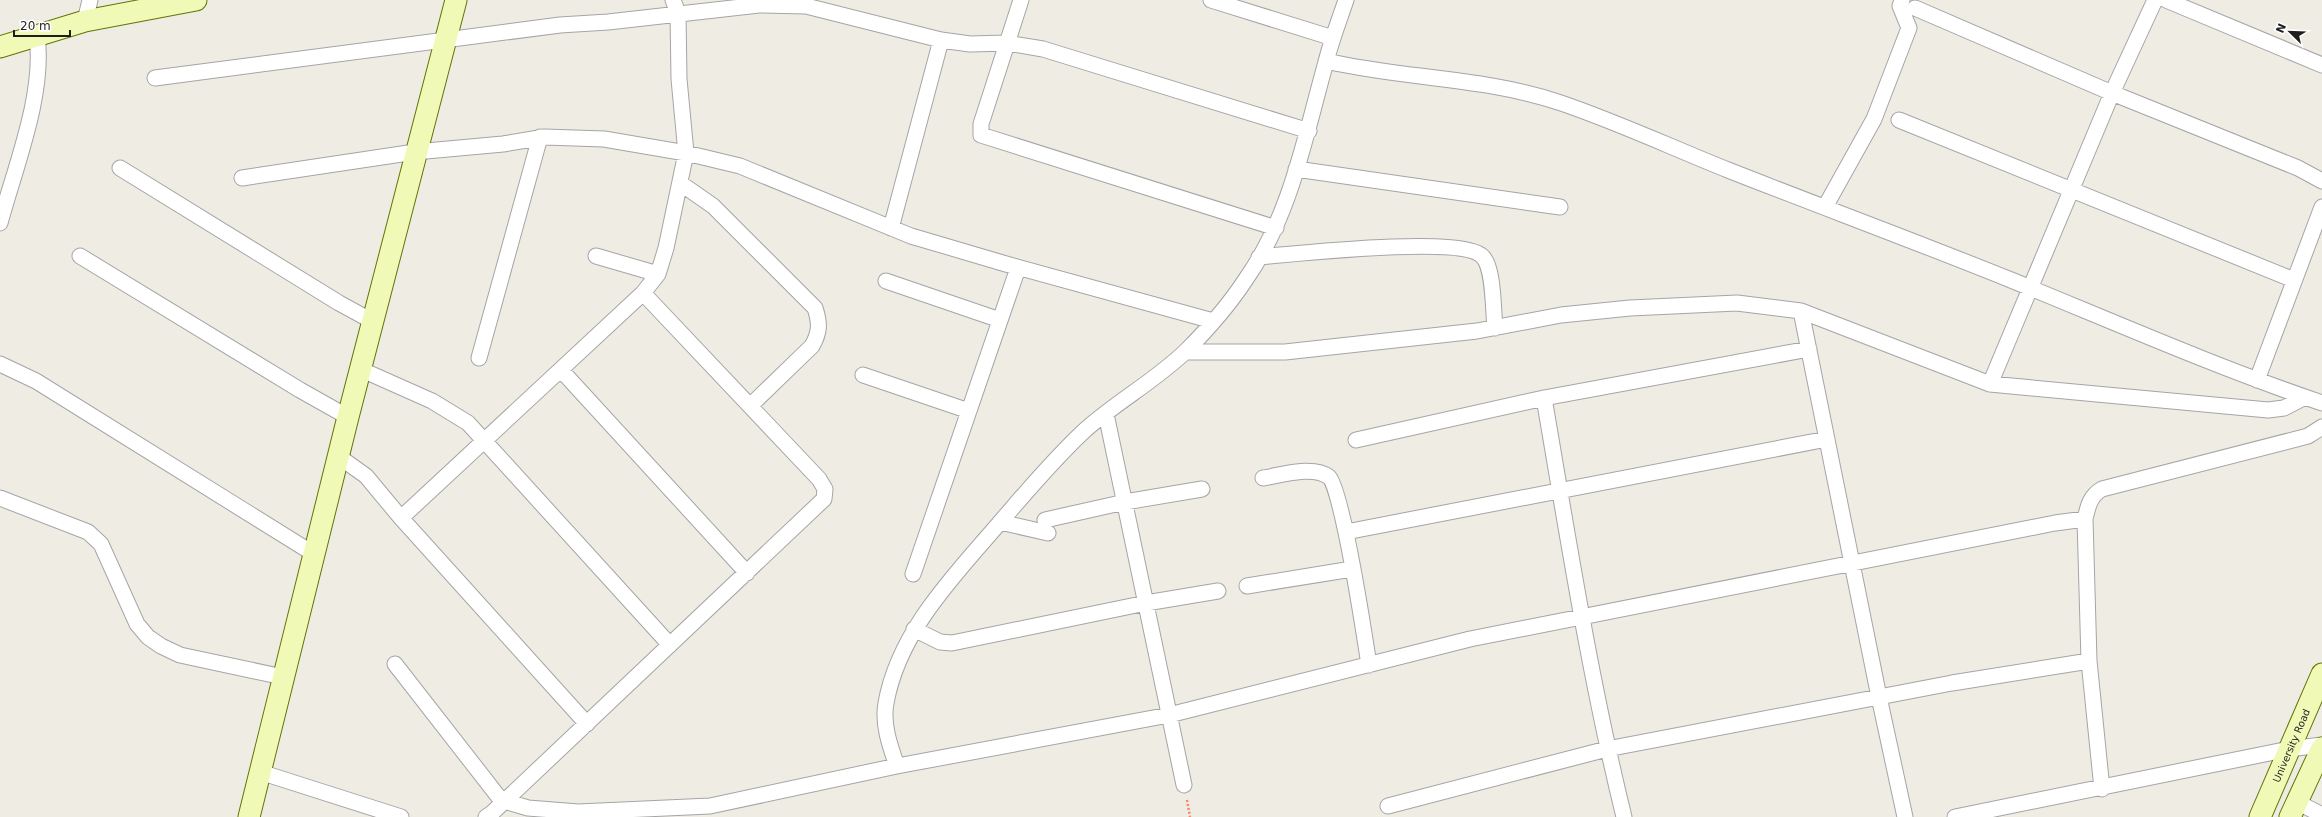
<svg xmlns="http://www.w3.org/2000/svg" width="2322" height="817" font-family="'DejaVu Sans',sans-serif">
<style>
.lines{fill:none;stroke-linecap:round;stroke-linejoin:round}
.street-casing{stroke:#a5a5a5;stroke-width:17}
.secondary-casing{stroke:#607505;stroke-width:23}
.path{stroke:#fa856a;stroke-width:2.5;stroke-dasharray:2 2;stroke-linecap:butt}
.street{stroke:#fff;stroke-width:15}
.secondary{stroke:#f1f9b7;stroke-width:21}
.labels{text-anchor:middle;stroke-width:3.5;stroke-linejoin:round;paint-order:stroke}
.street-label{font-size:10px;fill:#1e1e1e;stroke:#fff}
</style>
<rect width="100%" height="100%" fill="#efece4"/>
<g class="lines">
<g class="street-casing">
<path id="street" d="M 1021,0 L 981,124 L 981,135 L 1276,228
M 1211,0 L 1333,38
M 2166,0 L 2322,65
M 1915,8 L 2112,93 L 2298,168 L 2322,181
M 85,21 L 90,0
M 1326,61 C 1404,79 1484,77 1561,103 C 1617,122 1673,148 1728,170 C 1822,207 1917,242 2011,280 C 2114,322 2216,367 2322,403
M 155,78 L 560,25 L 608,22 L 759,5 L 806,6 L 941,40 L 970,44 L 1007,43 L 1043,49 L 1309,131
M 1899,120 L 2294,280
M 120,168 L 339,303 L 372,321
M 1296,169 L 1560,207
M 242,178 L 415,152 L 503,144 L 545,137 L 604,139 L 686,153 L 740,166 L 911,236 L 1006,264 L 1213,321
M 680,183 L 713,206 L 815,308 C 820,323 820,332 812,346 L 750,406
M 1825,207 L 1874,119 L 1909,28 L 1900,6 L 1902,0
M 0,223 C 15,167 45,94 37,36
M 891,228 L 941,40
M 80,256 L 300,390 L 348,417
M 596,256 L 658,274
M 1259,257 C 1294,254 1464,235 1483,257 C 1494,269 1493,310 1495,328
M 886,281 L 1000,320
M 1801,311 L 1879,697 L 1952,683 L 2089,661
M 1185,352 L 1285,352 L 1477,331 L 1561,315 L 1630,308 L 1737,303 L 1801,311 L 1990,384 L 2268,410 L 2284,408 L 2305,397
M 479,358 L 540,137
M 0,364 L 36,381 L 314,554
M 360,369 L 432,401 L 468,423 L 670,645
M 561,370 L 747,573
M 863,375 L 969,411
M 2257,380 L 2322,207
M 1990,384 L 2112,93 L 2155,0
M 1544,398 C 1568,538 1590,679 1624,817
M 1106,414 L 1184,785
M 1356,440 L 1544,398 L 1809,349
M 338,456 L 366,476 L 401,518 L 587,724
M 1263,478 C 1282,475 1313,465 1329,477 C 1342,487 1365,639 1369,665
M 0,498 L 88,532 L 101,544 L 137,624 L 148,637 L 161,646 L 180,655 L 283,677
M 401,518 L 643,293 L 658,274 L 666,248 L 686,153 L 679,79 L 678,13 L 673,0
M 1045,520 L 1125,502 L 1202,489
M 1000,522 L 1048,533
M 1346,532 L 1827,439
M 913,574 L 1018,268
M 1247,586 L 1352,569
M 914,629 L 940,642 L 952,643 L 1146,603 L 1218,591
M 395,664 L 501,800 L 528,808 L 578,812 L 710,806 L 897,766 L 1169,715 L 1470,639 L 2055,523 L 2085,519
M 897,766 C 890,746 882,724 886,703 C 899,630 956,574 1002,520 C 1028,490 1054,459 1084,431 C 1116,402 1155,381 1186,351 C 1208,329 1229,305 1246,279 C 1291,215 1305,136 1326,62 C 1331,41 1339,21 1346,0
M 260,772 L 401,817
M 2102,789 L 2089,661 L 2085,519 C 2088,506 2090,496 2102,489 L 2308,436 L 2322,427
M 2297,802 L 2322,815
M 1388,806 L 1607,749 L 1879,697 L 1905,817
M 486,817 L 492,813 L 824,499 L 825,489 L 819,479 L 643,293
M 1955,817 L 2289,749 L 2322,745"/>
</g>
<g class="secondary-casing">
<g id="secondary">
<path d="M 0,47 L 85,21 L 196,0"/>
<path d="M 249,817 L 348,417 L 456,0"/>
<path id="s1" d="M 2260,817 L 2322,674"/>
<path d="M 2290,817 L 2322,748"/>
</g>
</g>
<path class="path" d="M 1187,800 L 1190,817"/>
<use href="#street" class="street"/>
<use href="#secondary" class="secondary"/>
</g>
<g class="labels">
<g class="street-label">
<text dy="4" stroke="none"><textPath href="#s1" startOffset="78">University Road</textPath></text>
</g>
</g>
<g transform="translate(2290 32) rotate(293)" stroke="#ffffff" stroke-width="3" paint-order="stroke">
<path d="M0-3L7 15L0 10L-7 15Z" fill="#1e1e1e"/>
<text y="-6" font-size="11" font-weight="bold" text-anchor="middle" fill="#1e1e1e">N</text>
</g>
<path d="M14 30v6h56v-6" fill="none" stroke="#1e1e1e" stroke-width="2"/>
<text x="20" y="30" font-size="12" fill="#1e1e1e" stroke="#ffffff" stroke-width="3" paint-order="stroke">20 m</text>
</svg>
